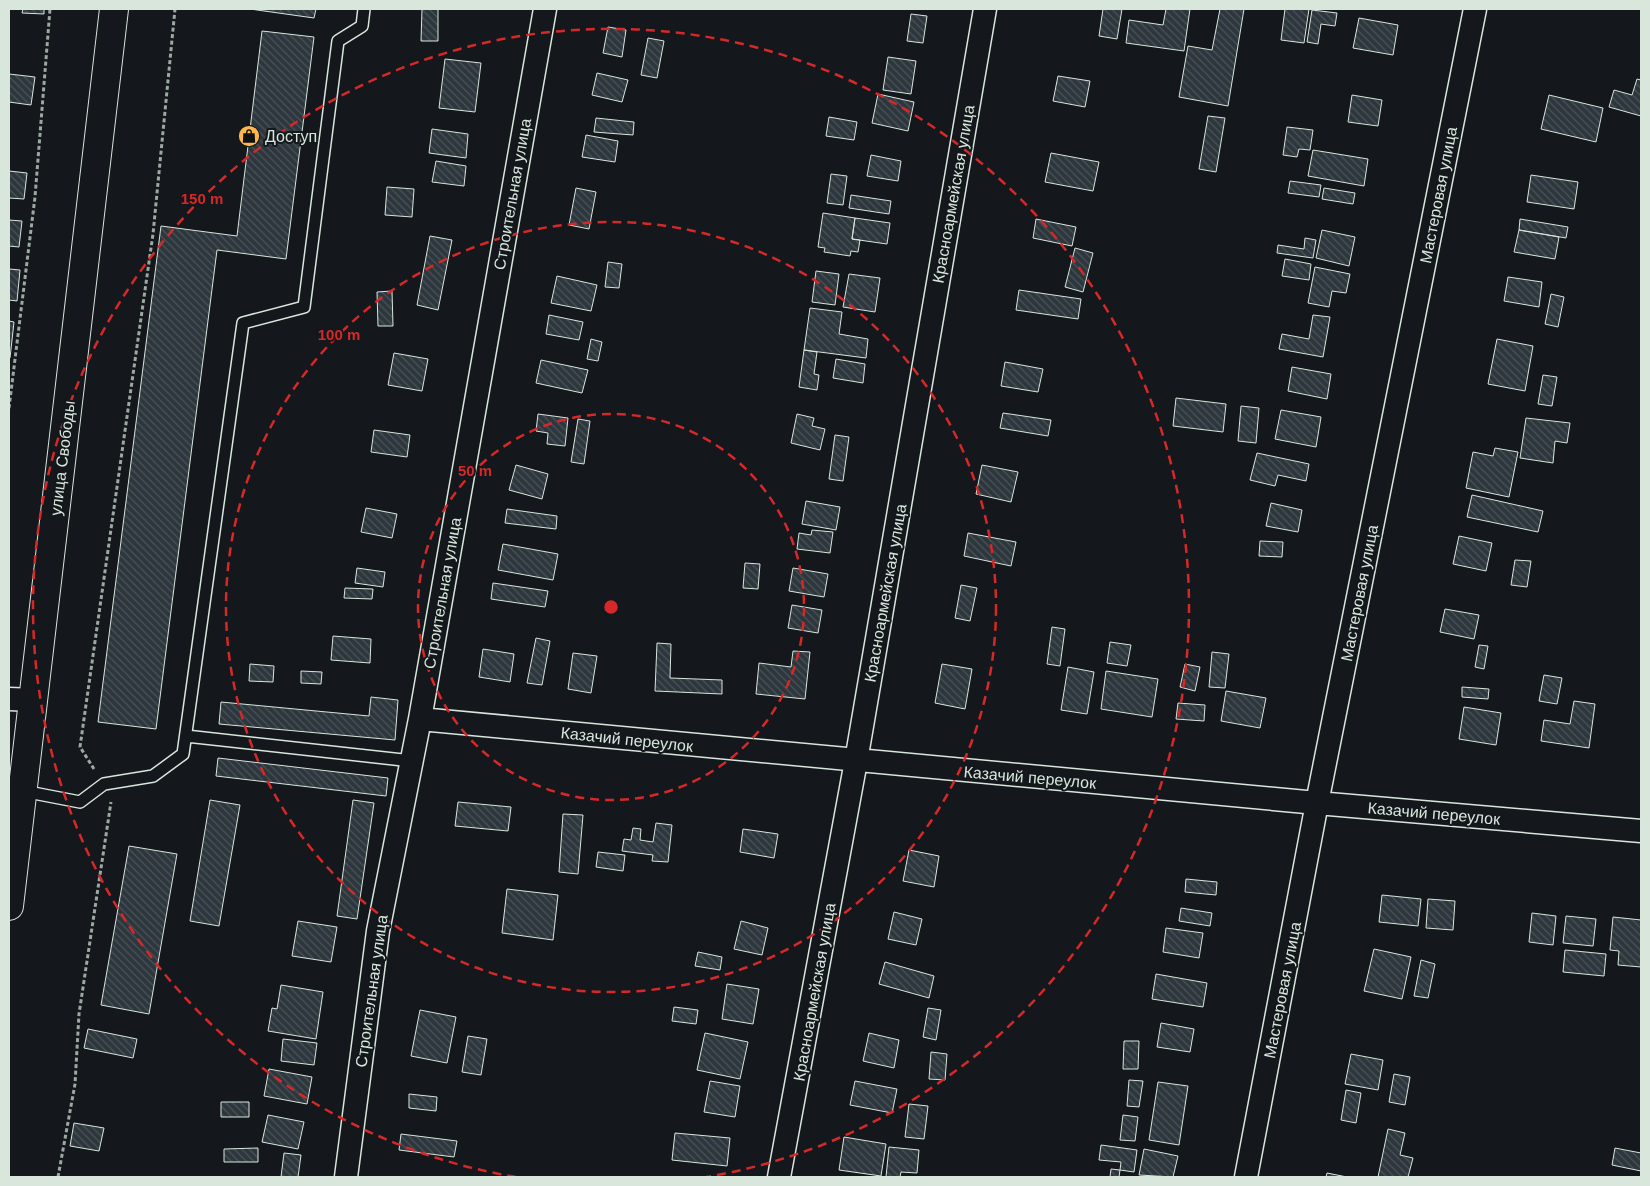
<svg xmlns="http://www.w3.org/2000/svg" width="1650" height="1186" font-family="Helvetica,sans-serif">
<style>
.building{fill:url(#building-back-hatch);stroke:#d8e6dc}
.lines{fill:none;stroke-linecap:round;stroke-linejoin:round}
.lane-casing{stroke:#d8e6dc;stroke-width:14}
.street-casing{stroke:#d8e6dc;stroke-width:25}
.secondary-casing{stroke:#d8e6dc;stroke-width:30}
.path{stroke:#9da8a2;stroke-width:3;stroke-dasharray:4 2.5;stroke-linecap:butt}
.lane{stroke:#14181c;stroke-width:11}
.street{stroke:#14181c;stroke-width:22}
.secondary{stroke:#14181c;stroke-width:28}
.ring{fill:none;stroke:#d62828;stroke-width:2.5;stroke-dasharray:9 6}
.labels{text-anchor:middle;stroke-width:4;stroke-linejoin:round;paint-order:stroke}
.poi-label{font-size:16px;fill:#d8e6dc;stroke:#14181c;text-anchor:start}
.street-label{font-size:16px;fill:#d8e6dc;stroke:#14181c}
.centre{fill:#d62828;stroke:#14181c;stroke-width:2.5}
.ring-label{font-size:15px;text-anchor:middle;font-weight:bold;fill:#d62828;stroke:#14181c;stroke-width:4;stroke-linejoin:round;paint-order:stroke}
</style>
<defs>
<pattern id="building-back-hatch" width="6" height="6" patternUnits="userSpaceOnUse" patternTransform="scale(1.25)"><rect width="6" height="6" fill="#2c363c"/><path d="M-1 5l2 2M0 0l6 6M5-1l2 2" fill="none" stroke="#4a5358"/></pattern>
</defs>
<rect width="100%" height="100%" fill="#14181c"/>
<path class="building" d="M 23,9 L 44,9 L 44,14 L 22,13 Z
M 250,9 L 316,9 L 314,18 Z
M 422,9 L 438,9 L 438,41 L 421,41 Z
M 1103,9 L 1122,9 L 1117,39 L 1099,36 Z
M 1166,9 L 1190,9 L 1184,51 L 1126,43 L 1129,20 L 1163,25 Z
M 1220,9 L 1244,9 L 1228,106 L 1179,97 L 1188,46 L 1212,50 Z
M 1285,9 L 1309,9 L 1304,43 L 1281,40 Z
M 1312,10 L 1337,13 L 1335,26 L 1321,24 L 1318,44 L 1307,42 Z
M 911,14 L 927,16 L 923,43 L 907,41 Z
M 1359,18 L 1398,25 L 1393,55 L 1353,48 Z
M 608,27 L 626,30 L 622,57 L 603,53 Z
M 262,31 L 314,37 L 286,259 L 217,250 L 156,729 L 98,722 L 161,226 L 237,236 Z
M 648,38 L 664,41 L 657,78 L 641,75 Z
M 888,57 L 916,61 L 911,94 L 883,90 Z
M 445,59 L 481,63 L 475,112 L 439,108 Z
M 597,73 L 628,80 L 622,102 L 592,95 Z
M 9,74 L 35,77 L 31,105 L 9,102 Z
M 1058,76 L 1090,81 L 1085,107 L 1053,101 Z
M 1637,79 L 1641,80 L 1641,116 L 1609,107 L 1614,90 L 1632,95 Z
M 878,94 L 914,102 L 908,131 L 872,123 Z
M 1352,95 L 1382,100 L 1378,126 L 1348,122 Z
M 1549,95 L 1603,108 L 1596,142 L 1541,129 Z
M 1208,116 L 1225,118 L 1216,172 L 1199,169 Z
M 829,117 L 857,122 L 854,140 L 826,136 Z
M 596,118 L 634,122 L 633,135 L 594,132 Z
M 1287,127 L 1313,130 L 1310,150 L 1299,149 L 1297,157 L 1283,155 Z
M 432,129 L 468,134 L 466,158 L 429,153 Z
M 586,135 L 618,141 L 615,162 L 582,157 Z
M 1313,150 L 1368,159 L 1364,186 L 1308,176 Z
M 1051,153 L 1099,162 L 1093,191 L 1045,182 Z
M 871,155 L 901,161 L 898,181 L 867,176 Z
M 436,161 L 466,166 L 464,186 L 432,182 Z
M 9,171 L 27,173 L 24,199 L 9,198 Z
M 831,174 L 847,176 L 843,205 L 827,203 Z
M 1531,175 L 1578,182 L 1574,209 L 1527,202 Z
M 1290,181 L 1321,185 L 1319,197 L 1288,193 Z
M 387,187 L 414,189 L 412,217 L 385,215 Z
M 576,188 L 596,192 L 589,229 L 569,225 Z
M 1324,188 L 1355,193 L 1353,204 L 1322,199 Z
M 851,195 L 891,201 L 889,214 L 849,208 Z
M 823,213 L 855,218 L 852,239 L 860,240 L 858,252 L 851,251 L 850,256 L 824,252 L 825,248 L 818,247 Z
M 855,218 L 890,223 L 887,244 L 852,239 Z
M 1036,219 L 1076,227 L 1072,246 L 1033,238 Z
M 1520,219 L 1568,227 L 1566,238 L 1519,230 Z
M 9,220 L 22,221 L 19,247 L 9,246 Z
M 1322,230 L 1355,237 L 1349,266 L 1316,258 Z
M 1519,230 L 1559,237 L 1555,259 L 1514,252 Z
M 430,236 L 452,240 L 438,310 L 417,305 Z
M 1305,238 L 1316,240 L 1313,258 L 1277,253 L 1278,245 L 1304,249 Z
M 1075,248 L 1093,253 L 1083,292 L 1065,287 Z
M 1285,259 L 1311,264 L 1309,280 L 1282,276 Z
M 608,262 L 622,264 L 619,288 L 605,287 Z
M 1315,267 L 1350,274 L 1346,293 L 1332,291 L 1329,307 L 1308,303 Z
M 9,269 L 20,270 L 17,301 L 9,300 Z
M 816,271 L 839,274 L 835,305 L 812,302 Z
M 849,274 L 880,278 L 875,312 L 843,307 Z
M 557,276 L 597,285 L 591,311 L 551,303 Z
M 1508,277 L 1542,282 L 1539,307 L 1504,301 Z
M 1019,290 L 1081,299 L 1078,319 L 1016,310 Z
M 392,291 L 393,326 L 378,326 L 377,292 Z
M 1551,294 L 1564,297 L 1558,327 L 1545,324 Z
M 810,308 L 842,312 L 839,334 L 868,339 L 866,358 L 804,350 Z
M 549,315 L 583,322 L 579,340 L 546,334 Z
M 1313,315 L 1330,317 L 1323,357 L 1279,349 L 1282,334 L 1309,339 Z
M 9,321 L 14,322 L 10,358 L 9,358 Z
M 591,339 L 602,342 L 598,361 L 587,359 Z
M 1497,339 L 1533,346 L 1525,391 L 1488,384 Z
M 804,350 L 817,352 L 814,374 L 819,375 L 817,390 L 799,387 Z
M 394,353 L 428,359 L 422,391 L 388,385 Z
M 836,359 L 865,364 L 863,383 L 833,378 Z
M 541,360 L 588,370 L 582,393 L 536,383 Z
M 1005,362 L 1043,369 L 1038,392 L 1001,386 Z
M 1292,367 L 1331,374 L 1327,399 L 1288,391 Z
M 1543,375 L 1557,377 L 1552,406 L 1538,404 Z
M 1176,398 L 1226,404 L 1223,432 L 1173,426 Z
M 1241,406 L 1259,408 L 1256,443 L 1238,441 Z
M 1281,410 L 1321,417 L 1316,447 L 1275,439 Z
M 1003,413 L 1051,420 L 1048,436 L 1000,428 Z
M 538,414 L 568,418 L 565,446 L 547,444 L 548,433 L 536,431 Z
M 797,414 L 814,418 L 812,426 L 825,429 L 820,450 L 791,443 Z
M 1526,418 L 1570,423 L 1567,443 L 1555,441 L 1553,463 L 1520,458 Z
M 578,419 L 590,421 L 584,464 L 571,462 Z
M 374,430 L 410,435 L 407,457 L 371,452 Z
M 835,435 L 849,437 L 843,481 L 829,479 Z
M 1495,448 L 1518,452 L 1509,497 L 1466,488 L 1473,452 L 1493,456 Z
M 1257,453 L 1309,464 L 1306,481 L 1278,475 L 1275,486 L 1250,480 Z
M 516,465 L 548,474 L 542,499 L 509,490 Z
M 982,465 L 1018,472 L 1011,502 L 976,494 Z
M 1472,495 L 1543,511 L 1538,532 L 1467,517 Z
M 806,501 L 840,507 L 836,530 L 802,524 Z
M 1271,503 L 1302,510 L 1298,532 L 1266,526 Z
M 366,508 L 397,514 L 392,538 L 361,532 Z
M 507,509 L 557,516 L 556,529 L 505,523 Z
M 812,530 L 833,532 L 830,553 L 797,549 L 799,533 L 811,535 Z
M 968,533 L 1016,542 L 1011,566 L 964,556 Z
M 1459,536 L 1492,543 L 1486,571 L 1453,564 Z
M 1260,541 L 1283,542 L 1282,557 L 1259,556 Z
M 503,544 L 558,554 L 553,580 L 498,570 Z
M 1515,560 L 1531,561 L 1527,587 L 1511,585 Z
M 745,563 L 760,564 L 758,589 L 743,588 Z
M 357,568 L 385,572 L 383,587 L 355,583 Z
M 793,568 L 828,574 L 824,597 L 789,591 Z
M 493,583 L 548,591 L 545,607 L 491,599 Z
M 961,585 L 977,588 L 970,621 L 955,618 Z
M 345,588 L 373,589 L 372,599 L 344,598 Z
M 792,605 L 822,610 L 818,633 L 788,628 Z
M 1445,609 L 1479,615 L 1474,639 L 1440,632 Z
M 1052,627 L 1065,629 L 1060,666 L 1047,664 Z
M 333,636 L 371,639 L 370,663 L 331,660 Z
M 536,638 L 550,641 L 542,685 L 527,683 Z
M 1110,642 L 1131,645 L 1127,666 L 1107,663 Z
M 657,643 L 671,644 L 670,678 L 722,680 L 722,694 L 655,691 Z
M 1479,645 L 1488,646 L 1484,669 L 1475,667 Z
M 483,649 L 514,654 L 510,682 L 479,677 Z
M 793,651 L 810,652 L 805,699 L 756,694 L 759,663 L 791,667 Z
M 1212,652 L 1229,654 L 1225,688 L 1209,687 Z
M 573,653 L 597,656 L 591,693 L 568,689 Z
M 250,664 L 274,666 L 273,682 L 249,681 Z
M 942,664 L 972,669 L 965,709 L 935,703 Z
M 1185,664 L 1200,667 L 1195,691 L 1180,687 Z
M 1068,667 L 1094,672 L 1087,714 L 1061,710 Z
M 301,671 L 322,672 L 321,684 L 301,683 Z
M 1106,671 L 1158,679 L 1152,717 L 1101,709 Z
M 1544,675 L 1562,678 L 1557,704 L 1539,701 Z
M 1462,687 L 1489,689 L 1488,699 L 1462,697 Z
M 1226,691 L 1266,698 L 1260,728 L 1221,721 Z
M 371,697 L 398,700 L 395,740 L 219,724 L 221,702 L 369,716 Z
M 1574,701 L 1595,704 L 1589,748 L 1541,741 L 1544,720 L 1570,724 Z
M 1178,703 L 1205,705 L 1204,721 L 1176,719 Z
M 1464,707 L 1501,713 L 1496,745 L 1459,739 Z
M 218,758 L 388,778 L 386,796 L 216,776 Z
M 210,800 L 240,805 L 219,926 L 190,921 Z
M 353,800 L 374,803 L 357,919 L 337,916 Z
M 458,802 L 511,807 L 508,831 L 455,826 Z
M 563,814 L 583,815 L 578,874 L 559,872 Z
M 656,823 L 672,825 L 668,862 L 652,861 L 653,855 L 622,851 L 624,839 L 631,840 L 633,828 L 641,829 L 640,840 L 653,842 Z
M 743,829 L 778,834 L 774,858 L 740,852 Z
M 129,846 L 177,854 L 149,1014 L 101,1005 Z
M 909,850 L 939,856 L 934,887 L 903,881 Z
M 598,852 L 625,855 L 623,871 L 596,867 Z
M 1186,879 L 1217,882 L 1216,895 L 1185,892 Z
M 507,889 L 558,895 L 553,940 L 502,933 Z
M 1382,895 L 1421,899 L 1418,926 L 1379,922 Z
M 1428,899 L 1455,901 L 1453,930 L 1426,928 Z
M 1181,908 L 1212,913 L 1210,926 L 1179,921 Z
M 894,912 L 922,919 L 916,945 L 888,939 Z
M 1532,913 L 1556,916 L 1553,945 L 1529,942 Z
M 1566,916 L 1596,919 L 1593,946 L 1563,943 Z
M 1613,917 L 1641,920 L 1641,967 L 1618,965 L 1619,951 L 1610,950 Z
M 298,921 L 337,927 L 331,962 L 292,956 Z
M 741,921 L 768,928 L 762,955 L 734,949 Z
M 1166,928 L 1203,933 L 1199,958 L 1163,952 Z
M 1374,949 L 1411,957 L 1402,999 L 1364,991 Z
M 1565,950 L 1606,954 L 1604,976 L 1563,972 Z
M 698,952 L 722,957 L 720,970 L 695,966 Z
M 1421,960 L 1435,964 L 1428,998 L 1414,996 Z
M 885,962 L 934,976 L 929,998 L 879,984 Z
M 1156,974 L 1207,983 L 1203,1007 L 1152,999 Z
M 727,984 L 759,989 L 753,1024 L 722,1019 Z
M 281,985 L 323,992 L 316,1039 L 268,1031 L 272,1008 L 277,1009 Z
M 674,1007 L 698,1010 L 696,1024 L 672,1021 Z
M 928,1008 L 941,1010 L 936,1040 L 923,1037 Z
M 420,1010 L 456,1017 L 447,1063 L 411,1056 Z
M 1161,1023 L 1194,1029 L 1190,1052 L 1157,1047 Z
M 88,1029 L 137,1039 L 133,1058 L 84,1048 Z
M 705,1033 L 748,1042 L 740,1079 L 697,1070 Z
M 869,1033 L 899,1040 L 894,1068 L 863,1061 Z
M 468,1036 L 487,1039 L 481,1075 L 462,1072 Z
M 283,1039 L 317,1043 L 314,1065 L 281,1061 Z
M 1124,1041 L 1139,1041 L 1138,1069 L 1123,1069 Z
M 931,1052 L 947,1054 L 945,1080 L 929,1079 Z
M 1351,1054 L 1383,1060 L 1378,1090 L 1345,1084 Z
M 269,1069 L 312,1077 L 307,1104 L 264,1096 Z
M 1394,1074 L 1410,1077 L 1405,1105 L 1389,1102 Z
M 1129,1080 L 1143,1081 L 1139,1107 L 1127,1106 Z
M 710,1081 L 740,1086 L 735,1117 L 704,1112 Z
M 855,1081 L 897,1089 L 892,1113 L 850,1105 Z
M 1158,1082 L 1188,1086 L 1179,1145 L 1149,1140 Z
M 1346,1090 L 1361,1093 L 1356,1123 L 1341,1120 Z
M 409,1094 L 437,1097 L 436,1111 L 409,1108 Z
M 221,1102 L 249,1102 L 249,1117 L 221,1117 Z
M 909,1104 L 928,1106 L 924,1139 L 905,1137 Z
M 268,1115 L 304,1122 L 298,1149 L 262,1142 Z
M 1123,1115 L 1138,1117 L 1135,1141 L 1120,1140 Z
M 74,1123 L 104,1128 L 99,1151 L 70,1146 Z
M 1388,1129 L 1405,1133 L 1400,1155 L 1413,1158 L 1408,1177 L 1378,1177 Z
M 675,1133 L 730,1138 L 727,1166 L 672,1160 Z
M 401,1134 L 457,1141 L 454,1157 L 399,1150 Z
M 844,1137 L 886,1144 L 881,1176 L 839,1170 Z
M 1101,1145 L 1137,1150 L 1134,1172 L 1120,1170 L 1121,1162 L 1099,1160 Z
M 889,1147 L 919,1150 L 917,1173 L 901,1172 L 900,1177 L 886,1177 Z
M 258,1148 L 258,1162 L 224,1162 L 224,1149 Z
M 1615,1148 L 1641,1153 L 1641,1171 L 1612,1165 Z
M 1144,1149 L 1178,1156 L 1173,1177 L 1139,1175 Z
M 284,1153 L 301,1155 L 298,1177 L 281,1177 Z
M 1111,1169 L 1120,1170 L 1119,1177 L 1110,1177 Z
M 1327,1173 L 1347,1177 L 1326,1177 Z"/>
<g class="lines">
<g class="lane-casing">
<path id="lane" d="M 186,736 L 412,761
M 23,791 L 80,802 L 104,784 L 153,776 L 183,754 L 243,323 L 304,307 L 338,41 L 362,26 L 364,9"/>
</g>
<g class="street-casing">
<path id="street" d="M 9,699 L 34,700
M 420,719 L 1317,803 L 1641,831
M 346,1177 L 378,931 L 420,719 L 545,9
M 779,1177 L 856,761 L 985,9
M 1246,1177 L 1317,803 L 1475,9"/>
</g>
<g class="secondary-casing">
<path id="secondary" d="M 9,906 L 114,9"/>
</g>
<path class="path" d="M 9,408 L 35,197 L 50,9
M 94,769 L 80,747 L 153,234 L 175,9
M 58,1177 L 75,1084 L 79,1014 L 111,802"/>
<use href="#lane" class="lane"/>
<use href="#street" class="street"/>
<use href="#secondary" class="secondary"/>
</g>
<g class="ring">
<circle cx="611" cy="607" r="193"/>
<circle cx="611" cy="607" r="385"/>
<path d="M516 1177A578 578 0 1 1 706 1177"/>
</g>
<defs>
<g id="shop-disc" transform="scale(1.125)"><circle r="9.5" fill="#ffb74d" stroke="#14181c"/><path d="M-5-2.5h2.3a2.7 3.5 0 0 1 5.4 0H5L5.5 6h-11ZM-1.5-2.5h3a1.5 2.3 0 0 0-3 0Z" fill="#111"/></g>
</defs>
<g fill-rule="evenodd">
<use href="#shop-disc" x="249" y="136"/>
</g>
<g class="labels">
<g class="poi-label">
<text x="265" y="142">Доступ</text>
</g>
<g class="street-label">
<text transform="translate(512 194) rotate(-80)" y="6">Строительная улица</text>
<text transform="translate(953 194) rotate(-80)" y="6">Красноармейская улица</text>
<text transform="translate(1438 195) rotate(-79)" y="6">Мастеровая улица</text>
<text transform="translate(62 458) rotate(-83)" y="6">улица Свободы</text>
<text transform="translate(442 593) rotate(-80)" y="6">Строительная улица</text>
<text transform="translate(885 593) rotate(-80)" y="6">Красноармейская улица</text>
<text transform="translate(1359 593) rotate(-79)" y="6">Мастеровая улица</text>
<text transform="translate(627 739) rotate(6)" y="6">Казачий переулок</text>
<text transform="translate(1030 777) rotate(5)" y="6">Казачий переулок</text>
<text transform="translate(1434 813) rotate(5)" y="6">Казачий переулок</text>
<text transform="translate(1282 990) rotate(-79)" y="6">Мастеровая улица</text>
<text transform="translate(371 991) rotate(-82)" y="6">Строительная улица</text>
<text transform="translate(814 992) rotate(-80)" y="6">Красноармейская улица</text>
</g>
</g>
<circle cx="611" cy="607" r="8" class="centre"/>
<g class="ring-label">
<text x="202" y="204">150 m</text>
<text x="339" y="340">100 m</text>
<text x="475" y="476">50 m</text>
</g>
<rect width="1650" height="1186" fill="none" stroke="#d8e6dc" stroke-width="20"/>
</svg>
